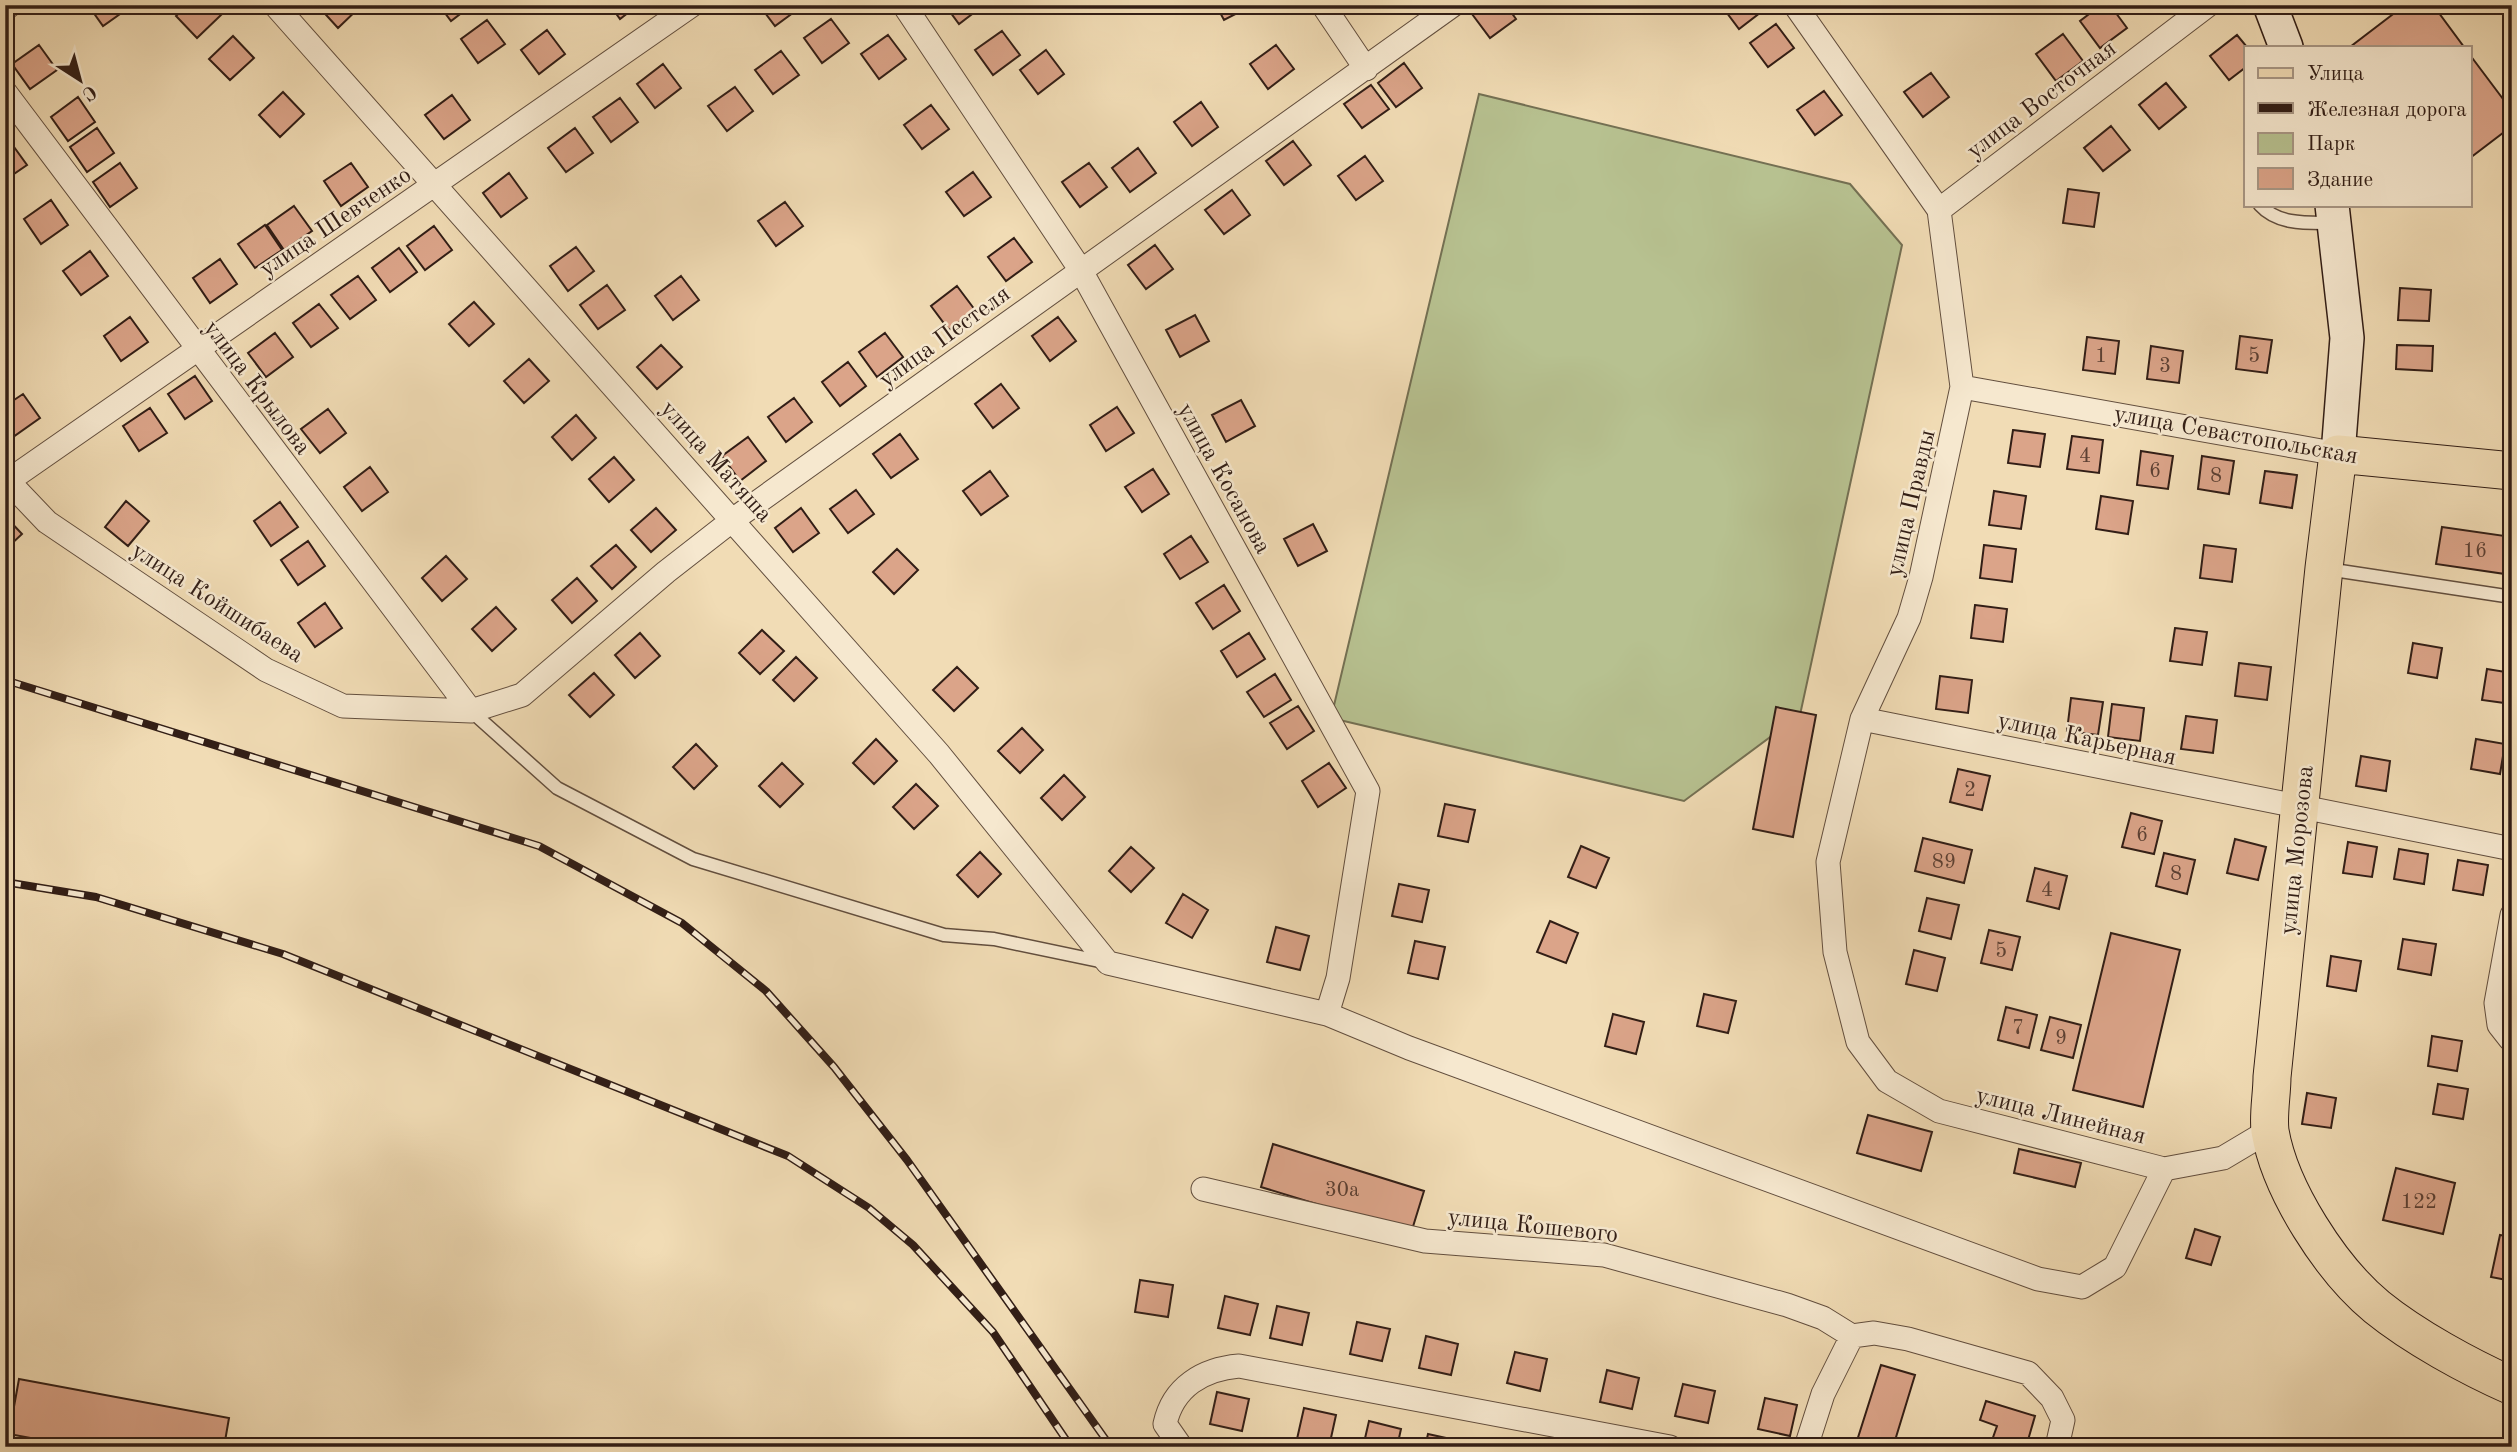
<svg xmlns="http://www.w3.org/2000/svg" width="2517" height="1452" font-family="'Old Standard TT',serif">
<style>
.green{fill:#b7c190;stroke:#747053;stroke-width:2}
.building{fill:#dba489;stroke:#321e16;stroke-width:2}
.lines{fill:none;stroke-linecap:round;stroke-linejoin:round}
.service-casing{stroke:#624e3e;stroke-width:15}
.minor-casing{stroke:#624e3e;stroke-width:25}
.secondary-casing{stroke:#321e16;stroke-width:36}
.primary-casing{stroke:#321e16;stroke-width:39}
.service{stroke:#f6e8cf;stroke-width:12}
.minor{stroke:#f6e8cf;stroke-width:23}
.secondary{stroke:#f6e8cf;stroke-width:33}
.primary{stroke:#f1dcb5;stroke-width:37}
.rail-casing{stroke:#321e16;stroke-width:8}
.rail{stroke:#f6e8cf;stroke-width:5;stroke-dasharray:16;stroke-linecap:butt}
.labels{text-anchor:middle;stroke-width:5;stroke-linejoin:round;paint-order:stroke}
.number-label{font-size:21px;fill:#5c4033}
.street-label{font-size:24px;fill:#321e16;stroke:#f6e8cf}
</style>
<rect width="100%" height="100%" fill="#f1dcb5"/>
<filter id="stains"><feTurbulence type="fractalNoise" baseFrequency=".00286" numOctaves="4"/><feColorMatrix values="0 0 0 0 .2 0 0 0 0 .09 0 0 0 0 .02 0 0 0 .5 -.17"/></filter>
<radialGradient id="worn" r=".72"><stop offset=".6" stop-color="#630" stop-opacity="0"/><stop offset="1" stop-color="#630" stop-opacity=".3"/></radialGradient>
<path class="green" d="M 1479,94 L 1850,184 L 1902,245 L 1800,715 L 1684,801 L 1331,718 Z"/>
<path class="building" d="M 88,5 L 129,5 L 130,7 L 103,26 Z
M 187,5 L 211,5 L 221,15 L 197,38 L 176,16 Z
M 317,5 L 362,5 L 338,28 Z
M 439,5 L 472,5 L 451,21 Z
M 610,5 L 638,5 L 620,19 Z
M 759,5 L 800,5 L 801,7 L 775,26 Z
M 945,5 L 984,5 L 959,24 Z
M 1216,5 L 1253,5 L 1224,20 Z
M 1484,5 L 1506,5 L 1516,19 L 1490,38 L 1472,14 Z
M 1721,5 L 1762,5 L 1765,9 L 1739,29 Z
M 2101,5 L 2110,5 L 2127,28 L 2100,48 L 2080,21 Z
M 2405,5 L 2433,5 L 2464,47 L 2350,47 Z
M 831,19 L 849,43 L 822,63 L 804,38 Z
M 487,20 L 505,44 L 478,63 L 461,39 Z
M 1776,24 L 1794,48 L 1768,67 L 1750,43 Z
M 547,30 L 565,54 L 539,74 L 521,50 Z
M 1002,31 L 1020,55 L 993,75 L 975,50 Z
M 2063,34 L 2083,61 L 2056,81 L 2036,54 Z
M 888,35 L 906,59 L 879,79 L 861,54 Z
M 2237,35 L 2247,47 L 2246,67 L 2229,80 L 2210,56 Z
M 233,36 L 254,58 L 230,80 L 209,59 Z
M 39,45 L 57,70 L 30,89 L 12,64 Z
M 1276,45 L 1294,69 L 1268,89 L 1250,64 Z
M 1046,50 L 1064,74 L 1038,94 L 1020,70 Z
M 781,51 L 799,75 L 773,94 L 755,70 Z
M 2470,55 L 2512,111 L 2512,126 L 2470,158 Z
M 1404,63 L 1422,88 L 1396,107 L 1378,83 Z
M 663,64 L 681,88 L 655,108 L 637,84 Z
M 1931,73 L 1949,97 L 1923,117 L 1904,92 Z
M 2166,83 L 2186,107 L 2159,129 L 2139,105 Z
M 1371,85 L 1389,109 L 1362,128 L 1344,104 Z
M 735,87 L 753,111 L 727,131 L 708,106 Z
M 1824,91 L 1842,115 L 1815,135 L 1797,110 Z
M 283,92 L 304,114 L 280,137 L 259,115 Z
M 452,95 L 470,120 L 444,139 L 425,115 Z
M 78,97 L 95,122 L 68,141 L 51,117 Z
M 620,98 L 638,122 L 611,142 L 593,117 Z
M 1201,102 L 1218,127 L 1192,146 L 1174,122 Z
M 931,105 L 949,129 L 922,149 L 904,125 Z
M 2111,126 L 2130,150 L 2103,171 L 2084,148 Z
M 97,128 L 114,153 L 87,172 L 70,147 Z
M 575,128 L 593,153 L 566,172 L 548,148 Z
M 9,140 L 27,165 L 5,180 L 5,143 Z
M 1293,141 L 1311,165 L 1284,185 L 1266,161 Z
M 1138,148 L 1156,173 L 1130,192 L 1112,168 Z
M 1365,156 L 1383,181 L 1356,200 L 1338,176 Z
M 120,163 L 137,188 L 110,207 L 93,182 Z
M 351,163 L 368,187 L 341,206 L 324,181 Z
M 1089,163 L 1107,187 L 1080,207 L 1062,182 Z
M 973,172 L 991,197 L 964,216 L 946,192 Z
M 509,173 L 527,198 L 501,217 L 483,193 Z
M 2068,189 L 2099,193 L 2094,227 L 2063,223 Z
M 1232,190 L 1250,215 L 1224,234 L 1205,210 Z
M 51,200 L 68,225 L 41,244 L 24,219 Z
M 785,202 L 803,226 L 776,246 L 758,221 Z
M 294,206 L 312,231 L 284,250 L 267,225 Z
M 265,225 L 282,250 L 255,268 L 238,244 Z
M 434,226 L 452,250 L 425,270 L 407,246 Z
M 1014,238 L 1032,262 L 1006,281 L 988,257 Z
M 1155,245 L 1173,269 L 1146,289 L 1128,265 Z
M 576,247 L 594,271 L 568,291 L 550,266 Z
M 399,248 L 417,272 L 390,292 L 372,268 Z
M 90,251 L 108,276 L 81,295 L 63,271 Z
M 220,259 L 237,284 L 210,303 L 193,278 Z
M 358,276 L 376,300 L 350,319 L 331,295 Z
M 681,276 L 699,300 L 673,320 L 655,296 Z
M 607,285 L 625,310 L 598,329 L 580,305 Z
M 957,286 L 975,310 L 949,330 L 931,306 Z
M 2400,288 L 2431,290 L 2429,321 L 2398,320 Z
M 474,302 L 494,324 L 469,346 L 449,324 Z
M 319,304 L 338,328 L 311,347 L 293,323 Z
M 1195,315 L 1209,341 L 1180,357 L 1166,330 Z
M 130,317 L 148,342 L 121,361 L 104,336 Z
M 1058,317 L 1076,341 L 1050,361 L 1032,336 Z
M 275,333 L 293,357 L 266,377 L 248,353 Z
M 885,333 L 903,357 L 877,377 L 859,352 Z
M 2240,336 L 2272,340 L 2267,373 L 2236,369 Z
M 2087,337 L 2119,341 L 2115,374 L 2083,370 Z
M 661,345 L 682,367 L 657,389 L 637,367 Z
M 2397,345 L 2433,346 L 2432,371 L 2396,369 Z
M 2151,346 L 2183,351 L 2179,383 L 2147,379 Z
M 529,359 L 549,381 L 524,403 L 504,381 Z
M 848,362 L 866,386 L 840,406 L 822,382 Z
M 195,376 L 212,401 L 185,419 L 168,394 Z
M 1001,384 L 1019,408 L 993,428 L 975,404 Z
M 23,394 L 40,418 L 13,437 L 5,426 L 5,406 Z
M 794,398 L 812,422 L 786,442 L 768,417 Z
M 1241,400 L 1255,426 L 1226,442 L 1212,415 Z
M 1117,407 L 1134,433 L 1106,451 L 1090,425 Z
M 150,408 L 167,433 L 139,451 L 123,426 Z
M 328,409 L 346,433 L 320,453 L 301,429 Z
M 576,415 L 596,438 L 572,460 L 552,437 Z
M 2013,430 L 2045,434 L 2040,467 L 2008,463 Z
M 900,434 L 918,459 L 891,478 L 873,454 Z
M 2072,436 L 2103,440 L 2099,473 L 2067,469 Z
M 748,437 L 766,461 L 740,481 L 722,456 Z
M 2141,451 L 2173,456 L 2168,489 L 2137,485 Z
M 2202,456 L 2234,461 L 2229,494 L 2198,489 Z
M 614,457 L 634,480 L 609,502 L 589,479 Z
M 370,467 L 388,492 L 362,511 L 344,487 Z
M 1153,469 L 1169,494 L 1142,512 L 1125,487 Z
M 990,471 L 1008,496 L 981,515 L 963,491 Z
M 2265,471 L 2297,475 L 2292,508 L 2260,503 Z
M 856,490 L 874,514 L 848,533 L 830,509 Z
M 1994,491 L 2026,496 L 2021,529 L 1989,525 Z
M 2101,496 L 2133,501 L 2128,534 L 2096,529 Z
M 126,501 L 149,521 L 128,546 L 105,527 Z
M 280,502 L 298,527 L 271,546 L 254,521 Z
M 656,508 L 676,530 L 651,552 L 631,530 Z
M 801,508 L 819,533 L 793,552 L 775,528 Z
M 5,516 L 22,534 L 5,550 Z
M 1313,524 L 1327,551 L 1298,566 L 1284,539 Z
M 2442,527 L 2512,537 L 2512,575 L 2436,564 Z
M 1191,536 L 1208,562 L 1180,579 L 1164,554 Z
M 308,541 L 325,566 L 298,585 L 281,560 Z
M 616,545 L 636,567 L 612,589 L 591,566 Z
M 1984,545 L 2016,549 L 2012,582 L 1980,578 Z
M 2204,545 L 2236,549 L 2232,582 L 2200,578 Z
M 897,549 L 918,570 L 894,594 L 873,572 Z
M 446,556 L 467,579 L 442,601 L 422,578 Z
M 577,578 L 597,601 L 572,623 L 552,600 Z
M 1224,585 L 1240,611 L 1213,629 L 1196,603 Z
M 325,603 L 342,628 L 315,647 L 298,623 Z
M 1975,605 L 2007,609 L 2003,642 L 1971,638 Z
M 496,607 L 516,629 L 492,651 L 472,629 Z
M 2175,628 L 2207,632 L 2202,665 L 2170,661 Z
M 762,630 L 784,651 L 760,674 L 739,653 Z
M 640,633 L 660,656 L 635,678 L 615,655 Z
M 1249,633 L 1265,659 L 1237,677 L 1221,651 Z
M 2413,643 L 2442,648 L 2437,678 L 2408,673 Z
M 796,657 L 817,678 L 794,701 L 773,680 Z
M 2239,663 L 2271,667 L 2267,700 L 2235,696 Z
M 957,667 L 978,688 L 954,711 L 933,690 Z
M 2487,669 L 2512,673 L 2512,704 L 2482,700 Z
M 594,673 L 614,695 L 590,717 L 569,695 Z
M 1275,674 L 1291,700 L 1264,717 L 1247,692 Z
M 1940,676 L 1972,680 L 1968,713 L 1936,709 Z
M 2071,698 L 2103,702 L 2098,735 L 2067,731 Z
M 2112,704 L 2144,708 L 2140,741 L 2108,737 Z
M 1298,706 L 1314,731 L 1287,749 L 1270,723 Z
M 1776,707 L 1816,715 L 1793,837 L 1753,829 Z
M 2186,716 L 2217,720 L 2213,753 L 2181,749 Z
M 1022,728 L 1043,750 L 1020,773 L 998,751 Z
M 876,739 L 897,761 L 874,784 L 853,763 Z
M 2476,739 L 2505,744 L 2500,774 L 2471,769 Z
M 696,744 L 717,766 L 694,789 L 673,767 Z
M 2361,756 L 2390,761 L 2386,791 L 2356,786 Z
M 782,763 L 803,784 L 780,807 L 759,786 Z
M 1329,763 L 1346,788 L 1318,807 L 1302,781 Z
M 1958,769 L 1990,776 L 1982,810 L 1950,802 Z
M 1064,775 L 1085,797 L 1062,820 L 1041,798 Z
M 916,784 L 938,806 L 914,829 L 893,807 Z
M 1445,804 L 1475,810 L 1468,842 L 1438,836 Z
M 2131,813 L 2162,821 L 2154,854 L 2122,847 Z
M 1923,838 L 1972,850 L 1964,883 L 1915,871 Z
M 2235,839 L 2266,847 L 2258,880 L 2227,873 Z
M 2348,842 L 2377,847 L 2372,877 L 2343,873 Z
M 1581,846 L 1609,858 L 1596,888 L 1568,877 Z
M 1131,847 L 1154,868 L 1131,892 L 1109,871 Z
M 2399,849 L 2428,854 L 2424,884 L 2394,879 Z
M 980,852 L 1001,874 L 978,897 L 957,875 Z
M 2164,853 L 2195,860 L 2187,894 L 2156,886 Z
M 2458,860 L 2488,865 L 2483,895 L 2453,890 Z
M 2035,868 L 2067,876 L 2059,909 L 2027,901 Z
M 1399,884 L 1429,890 L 1422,922 L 1392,916 Z
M 1183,894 L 1208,910 L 1192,938 L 1166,923 Z
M 1927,898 L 1959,905 L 1951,939 L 1919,931 Z
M 1550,921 L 1578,933 L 1566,963 L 1537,952 Z
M 1276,927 L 1309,936 L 1300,970 L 1267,962 Z
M 1989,930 L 2020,937 L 2012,970 L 1981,963 Z
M 2111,933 L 2180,950 L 2143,1107 L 2073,1090 Z
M 2403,939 L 2436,944 L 2431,975 L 2398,969 Z
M 1415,941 L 1445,947 L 1438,979 L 1408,973 Z
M 1914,950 L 1945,958 L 1937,991 L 1906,984 Z
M 2331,956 L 2361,961 L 2356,991 L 2327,986 Z
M 1704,994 L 1736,1001 L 1728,1033 L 1697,1026 Z
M 2006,1007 L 2037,1015 L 2029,1048 L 1998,1040 Z
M 1613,1014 L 1644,1022 L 1636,1054 L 1605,1046 Z
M 2050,1017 L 2081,1025 L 2073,1058 L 2041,1050 Z
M 2432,1036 L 2462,1041 L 2457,1071 L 2428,1066 Z
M 2438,1084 L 2468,1089 L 2463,1119 L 2433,1114 Z
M 2307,1093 L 2336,1098 L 2331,1128 L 2302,1124 Z
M 1868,1115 L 1932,1132 L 1921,1171 L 1857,1153 Z
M 1273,1144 L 1424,1191 L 1411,1233 L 1261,1187 Z
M 2019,1149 L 2081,1163 L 2075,1187 L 2014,1173 Z
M 2396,1168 L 2455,1183 L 2443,1234 L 2383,1220 Z
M 2195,1229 L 2220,1237 L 2211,1265 L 2186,1258 Z
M 2500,1235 L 2512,1237 L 2512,1281 L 2491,1277 Z
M 1140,1280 L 1173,1285 L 1168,1317 L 1135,1312 Z
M 1225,1296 L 1258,1304 L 1250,1335 L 1218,1328 Z
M 1277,1306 L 1309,1313 L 1302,1345 L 1270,1338 Z
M 1357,1322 L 1390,1329 L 1382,1361 L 1350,1354 Z
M 1426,1336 L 1458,1344 L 1451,1375 L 1419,1368 Z
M 1515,1352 L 1547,1359 L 1540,1391 L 1507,1383 Z
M 1881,1365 L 1915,1375 L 1893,1447 L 1855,1447 Z
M 1607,1370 L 1639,1378 L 1632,1409 L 1600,1402 Z
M 19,1379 L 229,1418 L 224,1447 L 79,1447 L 9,1434 Z
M 1683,1384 L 1715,1391 L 1708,1423 L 1675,1416 Z
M 1217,1392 L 1249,1399 L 1242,1431 L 1210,1424 Z
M 1765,1398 L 1797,1405 L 1790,1436 L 1758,1429 Z
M 1986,1401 L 2035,1416 L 2026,1447 L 1990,1446 L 1997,1426 L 1980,1420 Z
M 1304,1408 L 1336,1415 L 1329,1447 L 1297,1439 Z
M 1369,1421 L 1401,1429 L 1397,1447 L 1363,1447 Z
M 1428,1434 L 1460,1441 L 1459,1447 L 1425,1447 Z"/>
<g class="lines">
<g class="service-casing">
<path id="service" d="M 2260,205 C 2278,225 2307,223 2332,223
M 2327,569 L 2512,597
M 471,711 L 557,788 L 693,859 L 944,935 L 994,939 L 1104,962"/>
</g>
<g class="minor-casing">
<path id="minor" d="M 275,5 L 939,754 L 1108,963 L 1327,1014 L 1409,1048 L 2038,1279 L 2082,1287 L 2115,1267 L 2164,1169
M 904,5 L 1080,269 L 1368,791 L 1338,978 L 1327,1014
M 1323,5 L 1366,69
M 1795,5 L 1939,210 L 1962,387 L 1921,577 L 1909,618 L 1862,719 L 1828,862 L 1835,952 L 1858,1042 L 1887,1081 L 1939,1111 L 2164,1169 L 2223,1158 L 2270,1130
M 5,9 L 10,5
M 5,92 L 471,711
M 1939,210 L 2208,5
M 1962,387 L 2338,454
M 5,478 L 47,522 L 266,670 L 343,706 L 471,711 L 522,695 L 666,572 L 734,519 L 1453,5
M 8,481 L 692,5
M 1862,719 L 2512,849
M 2510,1039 L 2499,1025 L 2496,1003 L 2512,915
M 1203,1189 L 1425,1241 L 1604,1255 L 1787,1305 L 1823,1318 L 1852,1336 L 1874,1333 L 1908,1339 L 2028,1373 L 2052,1398 L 2063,1420 L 2057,1447
M 1181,1447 L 1165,1424 C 1173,1387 1203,1369 1239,1366 L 1670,1447
M 1806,1447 L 1823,1394 L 1852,1336"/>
</g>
<g class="secondary-casing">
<path id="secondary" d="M 2270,5 L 2286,47
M 2332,205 L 2347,338 L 2338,454"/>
</g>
<g class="primary-casing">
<path id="primary" d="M 2512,471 L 2338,454 L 2324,568 L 2272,1077 C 2272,1094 2268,1114 2270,1131 C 2280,1190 2331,1269 2377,1307 C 2414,1337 2469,1367 2512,1386"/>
</g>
<use href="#service" class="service"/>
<use href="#minor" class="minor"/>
<use href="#secondary" class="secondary"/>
<use href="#primary" class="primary"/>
<g class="rail-casing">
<path id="rail" d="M 5,680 L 539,846 L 682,923 L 766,991 L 834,1067 L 907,1160 L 1111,1447
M 5,882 L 96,897 L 283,954 L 788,1156 L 869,1208 L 913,1245 L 993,1332 L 1071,1447"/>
</g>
<use href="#rail" class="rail"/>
</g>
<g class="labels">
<g class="number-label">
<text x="2101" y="362">1</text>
<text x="2254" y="362">5</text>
<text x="2165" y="372">3</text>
<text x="2085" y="462">4</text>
<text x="2155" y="477">6</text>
<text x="2216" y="482">8</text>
<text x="2475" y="557">16</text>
<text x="1970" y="796">2</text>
<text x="2142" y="841">6</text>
<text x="1944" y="868">89</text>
<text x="2176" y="880">8</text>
<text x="2047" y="896">4</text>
<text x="2001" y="957">5</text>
<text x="2018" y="1034">7</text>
<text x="2061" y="1044">9</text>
<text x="1342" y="1196">30а</text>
<text x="2419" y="1208">122</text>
</g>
<g class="street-label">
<text transform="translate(2041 99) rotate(-37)" y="8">улица Восточная</text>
<text transform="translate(335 221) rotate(-34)" y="8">улица Шевченко</text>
<text transform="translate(944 336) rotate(-36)" y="8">улица Пестеля</text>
<text transform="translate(258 387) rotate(53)" y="8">улица Крылова</text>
<text transform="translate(2236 434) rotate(10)" y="8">улица Севастопольская</text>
<text transform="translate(717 461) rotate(48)" y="8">улица Матяша</text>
<text transform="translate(1225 478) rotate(61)" y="8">улица Косанова</text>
<text transform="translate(1910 503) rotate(-77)" y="8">улица Правды</text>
<text transform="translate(218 602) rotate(33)" y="8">улица Койшибаева</text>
<text transform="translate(2087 738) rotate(12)" y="8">улица Карьерная</text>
<text transform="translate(2296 850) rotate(-84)" y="8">улица Морозова</text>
<text transform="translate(2061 1115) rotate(14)" y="8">улица Линейная</text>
<text transform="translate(1533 1225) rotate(6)" y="8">улица Кошевого</text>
</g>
</g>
<rect width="2517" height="1452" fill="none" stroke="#f1dcb5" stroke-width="28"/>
<rect x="7" y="7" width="2503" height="1438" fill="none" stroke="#321e16" stroke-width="3.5"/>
<rect x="14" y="14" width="2489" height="1424" fill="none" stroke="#321e16" stroke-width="2"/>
<rect x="2244" y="46" width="228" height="161" fill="#f6e8cf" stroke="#a89785" stroke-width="2"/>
<rect x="2258" y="68" width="35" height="10" fill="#f1dcb5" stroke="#a89785" stroke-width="2"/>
<text x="2307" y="80" font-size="21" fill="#321e16">Улица</text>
<rect x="2258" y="103" width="35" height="10" fill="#321e16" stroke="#a89785" stroke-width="2"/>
<text x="2307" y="116" font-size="21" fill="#321e16">Железная дорога</text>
<rect x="2258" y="133" width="35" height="21" fill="#b7c190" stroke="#a89785" stroke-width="2"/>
<text x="2307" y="150" font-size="21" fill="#321e16">Парк</text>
<rect x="2258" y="168" width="35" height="21" fill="#dba489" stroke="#a89785" stroke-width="2"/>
<text x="2307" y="186" font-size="21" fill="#321e16">Здание</text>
<g transform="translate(80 80) rotate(144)" stroke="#f6e8cf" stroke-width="5" paint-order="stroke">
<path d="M0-5L12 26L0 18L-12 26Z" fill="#321e16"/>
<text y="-10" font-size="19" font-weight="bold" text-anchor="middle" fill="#321e16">С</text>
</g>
<rect width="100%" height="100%" filter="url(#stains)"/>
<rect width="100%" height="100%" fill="url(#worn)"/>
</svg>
